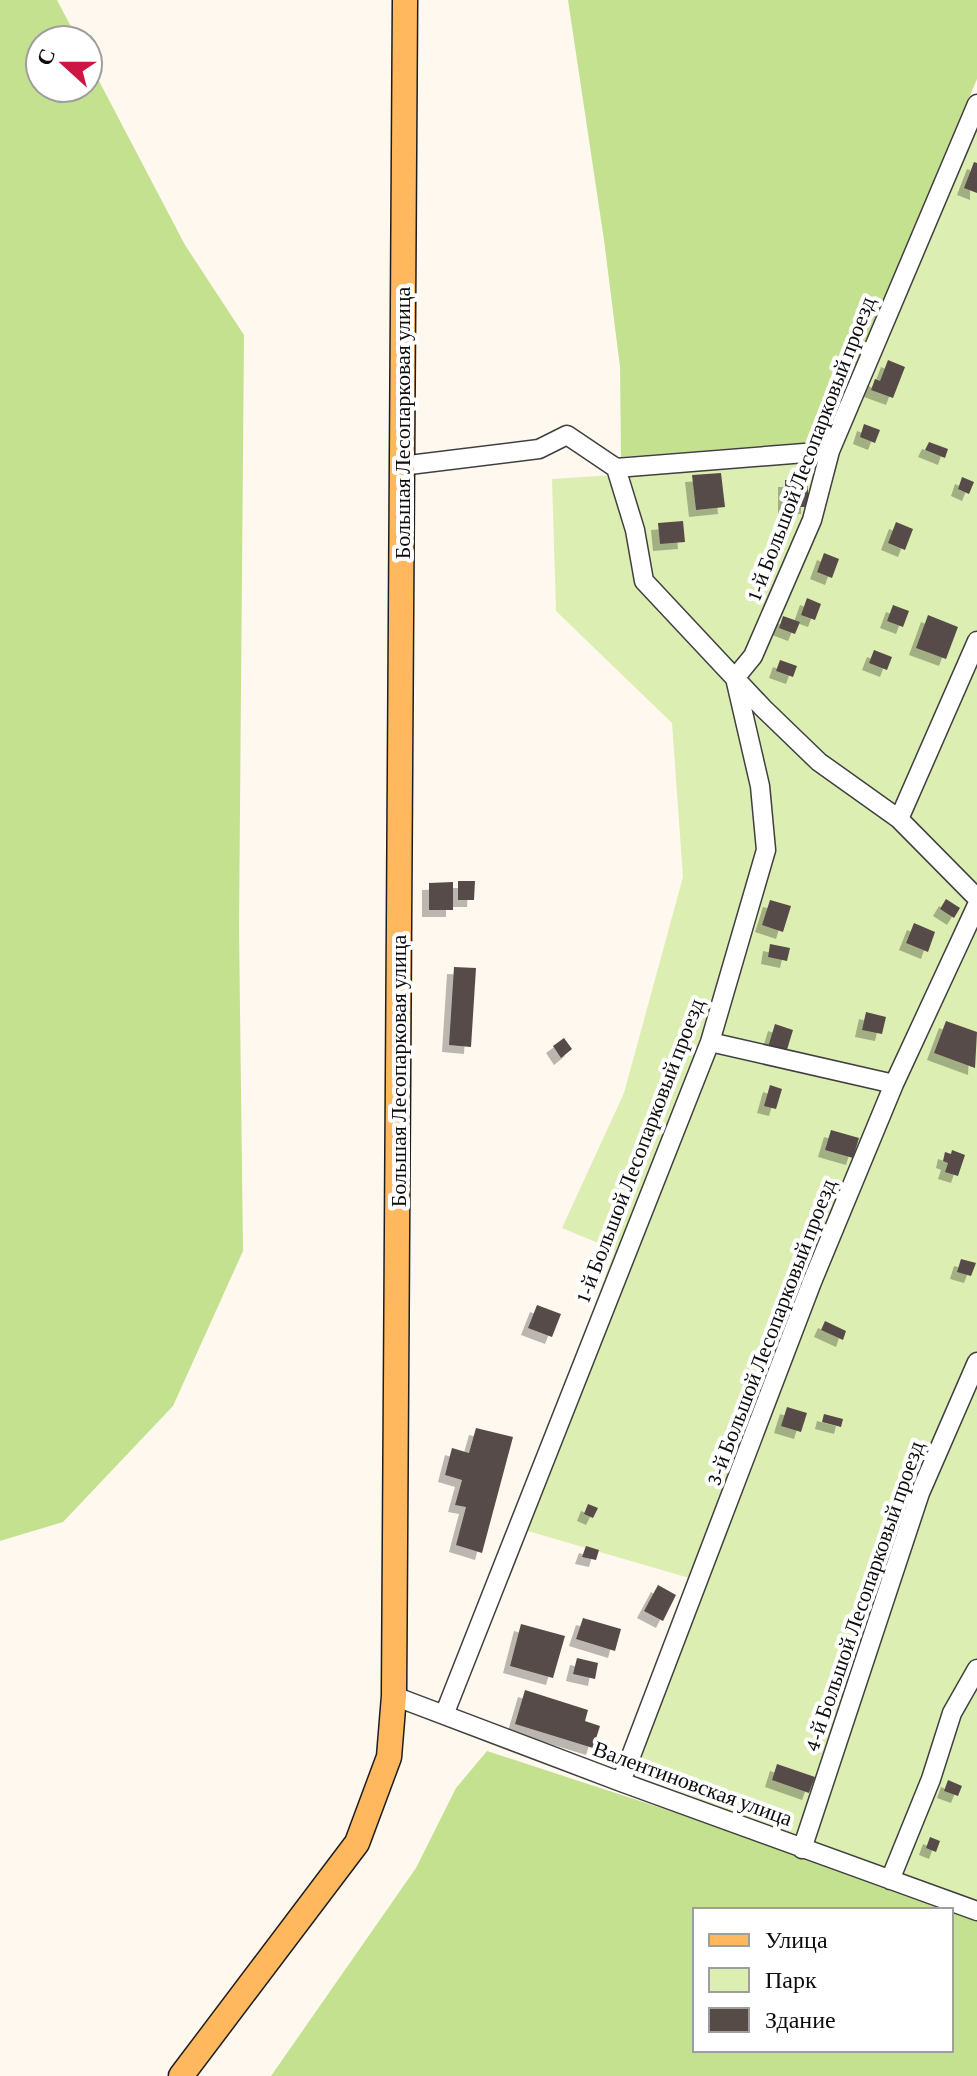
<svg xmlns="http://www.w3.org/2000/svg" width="977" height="2076" font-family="'Crimson Pro',serif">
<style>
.green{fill:#ddeeb3}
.forest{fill:#c4e190;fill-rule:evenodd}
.building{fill:#574b48;filter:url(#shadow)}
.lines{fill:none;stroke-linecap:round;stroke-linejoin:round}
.minor-casing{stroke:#404040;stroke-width:21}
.major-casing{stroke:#1e1e1e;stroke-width:27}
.minor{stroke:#fff;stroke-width:18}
.major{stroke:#ffb85e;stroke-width:24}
.labels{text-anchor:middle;stroke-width:8;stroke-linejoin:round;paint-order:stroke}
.street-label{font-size:22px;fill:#0d0d0d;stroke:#fff}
</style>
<defs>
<filter id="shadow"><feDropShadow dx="-7" dy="7" stdDeviation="0" flood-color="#0004"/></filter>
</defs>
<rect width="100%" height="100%" fill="#fff8ee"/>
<path class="green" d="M 977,113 L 977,1910 L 624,1769 L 696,1580 L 514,1527 L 615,1250 L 562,1228 L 624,1093 L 683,877 L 672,723 L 556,611 L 552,479 L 828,461 Z"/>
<path class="forest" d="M 0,0 L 57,0 L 78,40 L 40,40 L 40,88 L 88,88 L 88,60 L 185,245 L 244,335 L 239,928 L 243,1251 L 173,1406 L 63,1522 L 0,1541 Z
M 568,0 L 977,0 L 977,79 L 825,441 L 621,457 L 620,367 L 604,240 Z
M 487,1751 L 977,1911 L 977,2076 L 271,2076 L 416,1868 L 456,1788 ZM 695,1910 L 951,1910 L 951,2050 L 695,2050 Z"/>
<path class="building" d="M 974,162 L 977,163 L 977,193 L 964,188 Z
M 888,360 L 905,367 L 893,398 L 871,390 L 875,379 L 880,381 Z
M 864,424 L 880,430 L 875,443 L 860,437 Z
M 929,442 L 948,449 L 945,458 L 925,450 Z
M 721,473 L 725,507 L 696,510 L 692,475 Z
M 962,477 L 974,482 L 969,494 L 958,489 Z
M 785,480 L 808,480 L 808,507 L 785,507 Z
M 683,521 L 685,542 L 660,544 L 658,523 Z
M 896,522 L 913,529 L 905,550 L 888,543 Z
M 824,553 L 839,559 L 832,578 L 817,572 Z
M 807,598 L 821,604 L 815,620 L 801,615 Z
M 893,605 L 909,611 L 903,627 L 887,621 Z
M 928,615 L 958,627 L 946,659 L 916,648 Z
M 783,616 L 800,622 L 795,634 L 779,628 Z
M 874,650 L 892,657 L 887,670 L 869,663 Z
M 780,660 L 797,666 L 793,677 L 776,671 Z
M 458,881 L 475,881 L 474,900 L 458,900 Z
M 453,882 L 453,910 L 429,910 L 429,883 Z
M 946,899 L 960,908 L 954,918 L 940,909 Z
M 770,900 L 791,906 L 783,932 L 762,925 Z
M 914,923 L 935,932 L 928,952 L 906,943 Z
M 770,944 L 790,948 L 787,961 L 768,957 Z
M 454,967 L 476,968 L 471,1047 L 449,1045 Z
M 866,1012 L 886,1017 L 882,1034 L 862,1030 Z
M 946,1021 L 977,1032 L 975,1068 L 934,1053 Z
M 775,1024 L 793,1030 L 786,1053 L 768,1047 Z
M 564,1038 L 572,1049 L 561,1058 L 553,1046 Z
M 770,1085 L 782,1089 L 776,1109 L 764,1106 Z
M 831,1130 L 859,1138 L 853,1158 L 825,1150 Z
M 952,1150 L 965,1155 L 958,1176 L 945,1172 L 948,1163 L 943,1161 L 945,1152 L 951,1154 Z
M 961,1259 L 976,1263 L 971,1276 L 957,1272 Z
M 537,1305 L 561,1314 L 552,1337 L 528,1328 Z
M 825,1321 L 846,1331 L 843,1340 L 821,1330 Z
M 787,1407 L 807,1413 L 801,1432 L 781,1426 Z
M 824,1414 L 843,1419 L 841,1427 L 822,1422 Z
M 476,1428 L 513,1437 L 482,1553 L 456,1545 L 466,1507 L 455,1505 L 462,1480 L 445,1475 L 452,1448 L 469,1453 Z
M 588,1504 L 598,1508 L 593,1518 L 584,1514 Z
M 586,1546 L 599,1550 L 596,1560 L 582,1557 Z
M 658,1585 L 676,1595 L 663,1621 L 644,1611 Z
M 583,1618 L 621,1629 L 615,1651 L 576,1639 Z
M 521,1624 L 565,1636 L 553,1678 L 510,1666 Z
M 577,1658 L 598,1663 L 595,1679 L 573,1674 Z
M 525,1690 L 588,1710 L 585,1721 L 600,1726 L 593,1748 L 515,1724 Z
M 777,1764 L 815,1777 L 809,1793 L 772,1780 Z
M 948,1780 L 962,1786 L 958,1796 L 944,1791 Z
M 930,1837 L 940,1841 L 936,1852 L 926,1848 Z"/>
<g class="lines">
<g class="minor-casing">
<path id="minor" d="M 401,466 L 539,449 L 567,435 L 616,468 L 635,530 L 644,581 L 763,708 L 819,762 L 899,819 L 977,898
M 616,468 L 830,451
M 899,819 L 977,641
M 710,1042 L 894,1084
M 394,1696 L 621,1782 L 977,1911
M 444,1715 L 710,1042 L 766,850 L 760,786 L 735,678 L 753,656 L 812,520 L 830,451 L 977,104
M 621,1782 L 812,1282 L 894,1084 L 977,905
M 802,1849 L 920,1493 L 977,1362
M 890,1880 L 931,1779 L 952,1713 L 977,1669"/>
</g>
<g class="major-casing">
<path id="major" d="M 181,2076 L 357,1843 L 389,1757 L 394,1696 L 405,0"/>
</g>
<use href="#minor" class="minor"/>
<use href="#major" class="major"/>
</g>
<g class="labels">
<g class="street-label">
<text transform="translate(402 423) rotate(-90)" y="8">Большая Лесопарковая улица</text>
<text transform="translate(810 448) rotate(-69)" y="8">1-й Большой Лесопарковый проезд</text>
<text transform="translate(398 1071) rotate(-90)" y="8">Большая Лесопарковая улица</text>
<text transform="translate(639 1150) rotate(-69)" y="8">1-й Большой Лесопарковый проезд</text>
<text transform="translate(770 1332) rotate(-69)" y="8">3-й Большой Лесопарковый проезд</text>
<text transform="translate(863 1596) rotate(-71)" y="8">4-й Большой Лесопарковый проезд</text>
<text transform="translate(693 1783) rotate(20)" y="8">Валентиновская улица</text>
</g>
</g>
<rect x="693" y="1908" width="260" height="144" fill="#ffffff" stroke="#9e9e9e" stroke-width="2"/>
<rect x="709" y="1934" width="40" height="12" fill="#ffb85e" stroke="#9e9e9e" stroke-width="2"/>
<text x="765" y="1948" font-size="24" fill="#0d0d0d">Улица</text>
<rect x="709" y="1968" width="40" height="24" fill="#ddeeb3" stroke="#9e9e9e" stroke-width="2"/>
<text x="765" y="1988" font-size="24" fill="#0d0d0d">Парк</text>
<rect x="709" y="2008" width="40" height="24" fill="#574b48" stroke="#9e9e9e" stroke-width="2"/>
<text x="765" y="2028" font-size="24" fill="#0d0d0d">Здание</text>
<g transform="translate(64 64) rotate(291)"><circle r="38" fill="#ffffff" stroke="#9e9e9e" stroke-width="2"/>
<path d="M0-6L14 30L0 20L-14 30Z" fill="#cd1643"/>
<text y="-12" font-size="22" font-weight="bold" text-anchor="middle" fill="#0d0d0d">С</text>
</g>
</svg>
